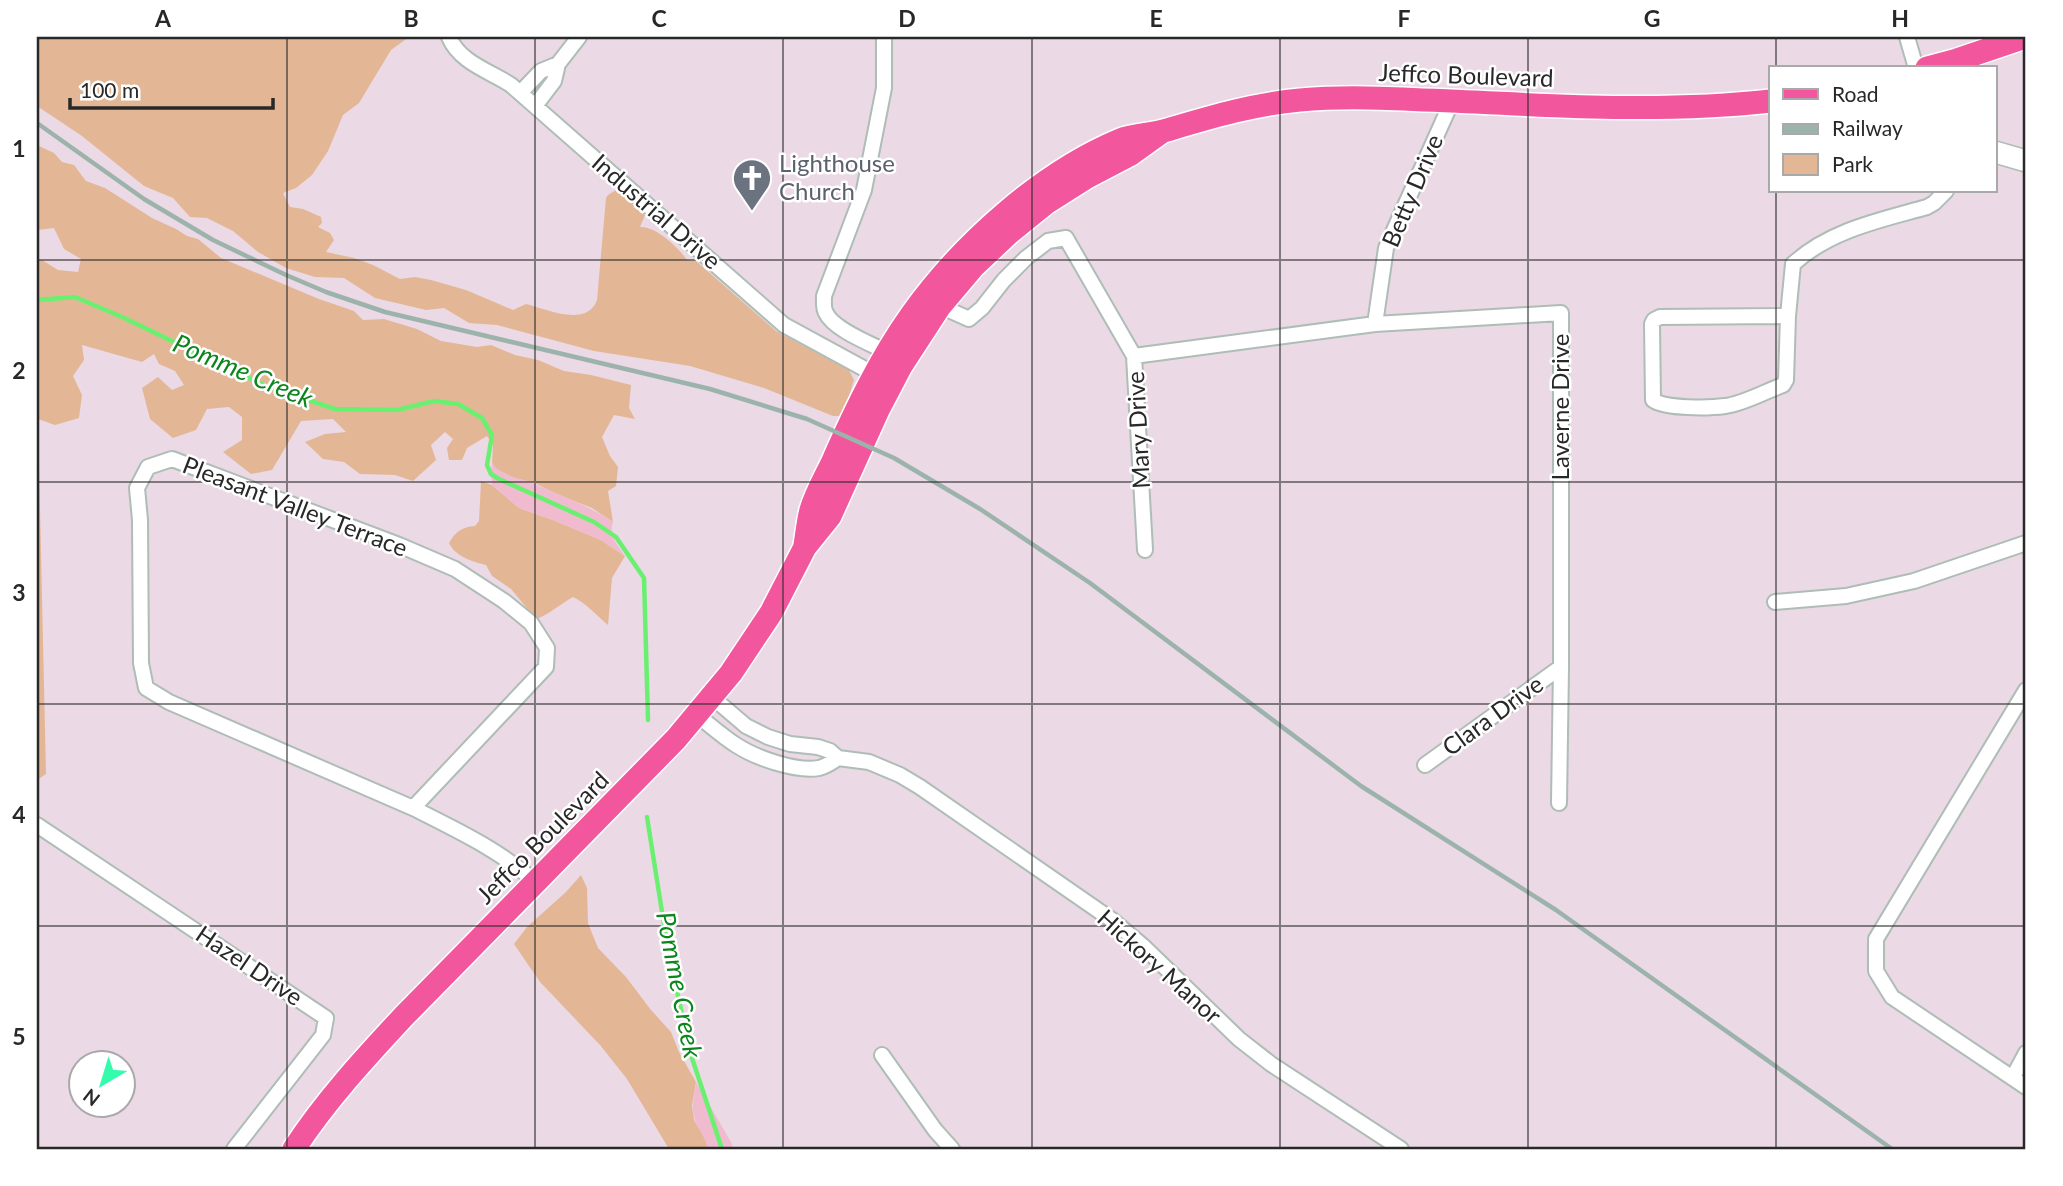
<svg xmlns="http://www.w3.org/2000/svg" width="2063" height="1186" font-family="Lato,sans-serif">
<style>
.green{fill:#e3b795}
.sand{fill:#f1bbcf}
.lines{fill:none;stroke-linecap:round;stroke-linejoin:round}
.stream{stroke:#6af071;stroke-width:4.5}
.street-casing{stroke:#aebdb6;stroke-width:18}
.secondary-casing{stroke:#aebdb6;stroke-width:24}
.primary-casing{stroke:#fff;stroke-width:26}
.street{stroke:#fff;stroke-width:14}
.secondary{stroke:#fff;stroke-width:21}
.primary{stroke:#f2579d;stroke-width:23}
.rail{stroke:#9cb3ab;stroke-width:4.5}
.grid{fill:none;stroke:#282828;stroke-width:2;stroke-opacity:0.55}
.labels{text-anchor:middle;stroke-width:5;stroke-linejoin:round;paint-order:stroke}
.street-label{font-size:24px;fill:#282828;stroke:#fff}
.worship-label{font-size:24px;fill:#5b616d;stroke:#fff;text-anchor:start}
.water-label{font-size:26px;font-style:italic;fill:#0c851c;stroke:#fff}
.neatline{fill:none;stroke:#282828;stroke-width:2.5}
.grid-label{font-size:23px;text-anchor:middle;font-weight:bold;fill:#282828}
</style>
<rect width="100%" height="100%" fill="#ebd9e5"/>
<path class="green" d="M 37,37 L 409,37 L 391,50 L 359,103 L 343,115 L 328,151 L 312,175 L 296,188 L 283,193 L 290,207 L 303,209 L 321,217 L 322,223 L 318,227 L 330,233 L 334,240 L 326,252 L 354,258 L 373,265 L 400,279 L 415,277 L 431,280 L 466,290 L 513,310 L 526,304 C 546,309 587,328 597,300 L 606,198 L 608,195 L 616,190 L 645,215 L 640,227 C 656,226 679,248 687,260 L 696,261 L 776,331 L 849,370 L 854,380 L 845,409 L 841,416 L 833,416 L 764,388 L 690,366 L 594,351 L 497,325 L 469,323 L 444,308 L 426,310 L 375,298 L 344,278 L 315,277 L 286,268 L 258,252 L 233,231 L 207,218 L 190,217 L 173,198 L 144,186 L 82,136 L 37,106 Z
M 37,145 L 54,153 L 62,162 L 74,165 L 86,181 L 105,188 L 152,218 L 176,229 L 187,236 L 198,239 L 221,258 L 319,299 L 354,311 L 363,320 L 384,319 L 417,329 L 441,341 L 477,347 L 491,345 L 515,355 L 538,360 L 564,371 L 591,375 L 631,385 L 629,408 L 635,419 L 614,415 L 602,437 L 610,456 L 618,467 L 616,486 L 608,491 L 613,522 L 592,508 L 556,494 L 535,483 L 514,478 L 496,469 L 492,463 L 493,446 L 487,436 L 467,448 L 462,460 L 449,460 L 447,448 L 453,439 L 445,432 L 431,445 L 436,460 L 413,481 L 395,475 L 360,474 L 344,462 L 323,459 L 305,442 L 325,434 L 346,432 L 333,419 L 301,421 L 272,470 L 251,474 L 223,452 L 242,440 L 242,417 L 229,407 L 207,409 L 196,430 L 173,438 L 150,419 L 142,388 L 158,377 L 172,390 L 184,385 L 175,371 L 159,364 L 154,354 L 142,362 L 82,345 L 84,360 L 73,376 L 82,395 L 79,418 L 55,425 L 38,419 L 46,774 L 37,780 L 37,260 L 42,260 L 58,270 L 78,272 L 81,259 L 64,249 L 54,228 L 37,230 Z
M 481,481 L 492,485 L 519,508 L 553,520 L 601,540 L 625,556 L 612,578 L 608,625 C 596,615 586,603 573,597 C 560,604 550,614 536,619 L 511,589 L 492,576 L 486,565 C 471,561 456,557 449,543 C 455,532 462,527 475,526 L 479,521 Z
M 581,875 L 587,888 L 588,923 L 598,948 L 626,977 L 651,1010 L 671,1032 L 679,1052 L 696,1082 L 692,1106 L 694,1120 L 707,1141 L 708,1149 L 669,1149 L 627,1079 L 600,1045 L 540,982 L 514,944 L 527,927 L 566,892 Z"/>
<path class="sand" d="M 492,463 C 503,478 522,478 537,485 C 563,496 589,506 613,522 C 608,536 618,545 625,556 L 601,540 L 553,520 L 519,508 L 492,485 L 491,471 Z
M 696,1082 L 731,1142 L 733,1149 L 708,1149 C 706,1137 697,1129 694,1117 C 691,1106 695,1093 696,1082 Z"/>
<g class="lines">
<path class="stream" d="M 37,300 L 75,297 L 122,317 L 266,386 L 335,409 L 397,410 L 434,401 L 458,404 L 482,418 L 492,435 L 487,465 L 491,474 L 499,479 L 594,522 L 616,537 L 644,578 L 648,720
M 647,817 L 669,956 L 692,1058 L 722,1149"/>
<g class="street-casing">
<path id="street" d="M 449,37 C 460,63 490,71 511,85 L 784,325 L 874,374
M 884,37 L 884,88 L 864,190 L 824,296 C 824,302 823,308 826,313 C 833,329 871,344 887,352
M 1907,37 L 1916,68
M 520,93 L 541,71 L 558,64
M 535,106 L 554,81 L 558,64 L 579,37
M 940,306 L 969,319 L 982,308 L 1004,280 L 1026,258 L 1048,241 L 1066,238 L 1134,356 L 1145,550
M 1788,316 L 1660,317 L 1654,320 L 1652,324 L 1653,400 C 1665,409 1710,408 1725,406 C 1743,404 1766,391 1783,385 L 1786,380 L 1788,316 L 1793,264 C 1830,230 1881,220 1927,207 L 1934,203 L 1946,191
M 1375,324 L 1386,248 L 1452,101
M 1134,356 L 1375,324 L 1561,313 L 1561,667 L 1559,803
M 172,459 L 399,545 L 455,569 L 504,601 L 531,623 L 547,648 L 546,667 L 413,808 L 169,702 L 146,688 L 141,663 L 140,520 L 137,488 L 148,467 Z
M 1775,602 L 1846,596 L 1914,581 L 2026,543
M 2026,690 L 1876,939 L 1876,971 L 1892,997 L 2026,1087
M 712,697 L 746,726 L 768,737 L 790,744 L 818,747 L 830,751 L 838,758 L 869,762 L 900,775 L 920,787 L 1112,920 L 1143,946 L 1239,1039 L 1271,1064 L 1401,1149
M 697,715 C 710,725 722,736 736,745 C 756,758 796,772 819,768 C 827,766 832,762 838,758
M 1425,765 L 1561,667
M 413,808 C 459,831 497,849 536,882
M 37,825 L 326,1018 L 323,1035 L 234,1149
M 882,1055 L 935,1130 L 952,1149
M 2013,1077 L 2026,1053"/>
</g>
<g class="secondary-casing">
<path id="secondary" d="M 1995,152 L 2026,161"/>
</g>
<g class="primary-casing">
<path id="primary" d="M 1927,68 L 1957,60 L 2025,37
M 805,545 C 807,533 808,521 811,510 C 816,493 826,476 833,461 C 856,409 880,359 912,314 C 962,244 1041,173 1120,140 C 1134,134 1152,135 1167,130 C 1211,117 1254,104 1300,100 C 1357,95 1416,100 1473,102 C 1573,107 1671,112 1771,101
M 294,1149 C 326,1100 365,1058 404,1016 L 676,739 L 731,673 L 771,613 L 805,547 L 830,516 L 878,410 L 901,366 L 940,306 L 973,267 L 1009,233 L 1046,203 L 1087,177 L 1131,154 L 1163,131"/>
</g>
<use href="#street" class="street"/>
<use href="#secondary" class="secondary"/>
<use href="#primary" class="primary"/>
<path class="rail" d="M 37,123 L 144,199 L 213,240 L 286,275 L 326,292 L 385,312 L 710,389 L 807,419 L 894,458 L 980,509 L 1090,583 L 1361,786 L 1556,910 L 1892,1149"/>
</g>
<path class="grid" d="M 287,37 L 287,1149M 535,37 L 535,1149M 783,37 L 783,1149M 1032,37 L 1032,1149M 1280,37 L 1280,1149M 1528,37 L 1528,1149M 1776,37 L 1776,68M 1776,191 L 1776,1149M 37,260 L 2026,260M 37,482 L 2026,482M 37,704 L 2026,704M 37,926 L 2026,926"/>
<defs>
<g id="church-pin" transform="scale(2.0125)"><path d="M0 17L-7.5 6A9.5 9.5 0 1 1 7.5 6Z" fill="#6b7280" stroke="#fff"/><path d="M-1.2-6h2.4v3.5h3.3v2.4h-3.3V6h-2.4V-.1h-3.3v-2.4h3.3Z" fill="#fff"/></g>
</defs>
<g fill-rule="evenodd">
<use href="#church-pin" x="752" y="178"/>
</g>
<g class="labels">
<g class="street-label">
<text transform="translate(1466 76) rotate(2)" y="8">Jeffco Boulevard</text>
<text transform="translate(1413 191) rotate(-67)" y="8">Betty Drive</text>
<text transform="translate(656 212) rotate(41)" y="8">Industrial Drive</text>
<text transform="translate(1561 407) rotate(-90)" y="8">Laverne Drive</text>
<text transform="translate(1139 430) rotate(-93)" y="8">Mary Drive</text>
<text transform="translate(295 507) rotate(21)" y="8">Pleasant Valley Terrace</text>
<text transform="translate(1493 716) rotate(-36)" y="8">Clara Drive</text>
<text transform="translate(543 838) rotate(-45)" y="8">Jeffco Boulevard</text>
<text transform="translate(249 966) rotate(34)" y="8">Hazel Drive</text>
<text transform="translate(1159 967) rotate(42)" y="8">Hickory Manor</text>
</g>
<g class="worship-label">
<text x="779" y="172">Lighthouse<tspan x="779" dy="28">Church</tspan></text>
</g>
<g class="water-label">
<text transform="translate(243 371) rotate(23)" y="9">Pomme Creek</text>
<text transform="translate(679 985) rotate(79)" y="9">Pomme Creek</text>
</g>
</g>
<rect width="2063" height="1186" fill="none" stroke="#ffffff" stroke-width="77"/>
<rect x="1769" y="66" width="228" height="126" fill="#ffffff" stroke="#a9a9a9" stroke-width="2"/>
<rect x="1783" y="89" width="35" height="10" fill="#f2579d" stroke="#a9a9a9" stroke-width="2"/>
<text x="1832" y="102" font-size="21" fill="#282828">Road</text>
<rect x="1783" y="124" width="35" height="10" fill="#9cb3ab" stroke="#a9a9a9" stroke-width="2"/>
<text x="1832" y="136" font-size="21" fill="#282828">Railway</text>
<rect x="1783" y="154" width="35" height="21" fill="#e3b795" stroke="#a9a9a9" stroke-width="2"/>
<text x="1832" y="172" font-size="21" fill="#282828">Park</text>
<g transform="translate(102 1084) rotate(218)"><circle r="33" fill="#ffffff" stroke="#a9a9a9" stroke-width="2"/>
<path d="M0-5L12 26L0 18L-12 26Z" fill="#35fcad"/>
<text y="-10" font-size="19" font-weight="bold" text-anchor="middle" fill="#282828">N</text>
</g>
<path d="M70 98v10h203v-10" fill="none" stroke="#282828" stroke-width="3.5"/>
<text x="80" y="98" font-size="21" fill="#282828" stroke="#ffffff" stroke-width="5" paint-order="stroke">100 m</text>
<rect x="38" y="38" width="1986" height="1110" class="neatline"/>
<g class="grid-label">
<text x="163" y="27">A</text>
<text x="411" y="27">B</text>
<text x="659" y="27">C</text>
<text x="907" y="27">D</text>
<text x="1156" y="27">E</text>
<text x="1404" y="27">F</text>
<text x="1652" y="27">G</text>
<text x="1900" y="27">H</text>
<text x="19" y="157">1</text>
<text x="19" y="379">2</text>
<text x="19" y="601">3</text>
<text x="19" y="823">4</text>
<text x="19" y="1045">5</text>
</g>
</svg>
